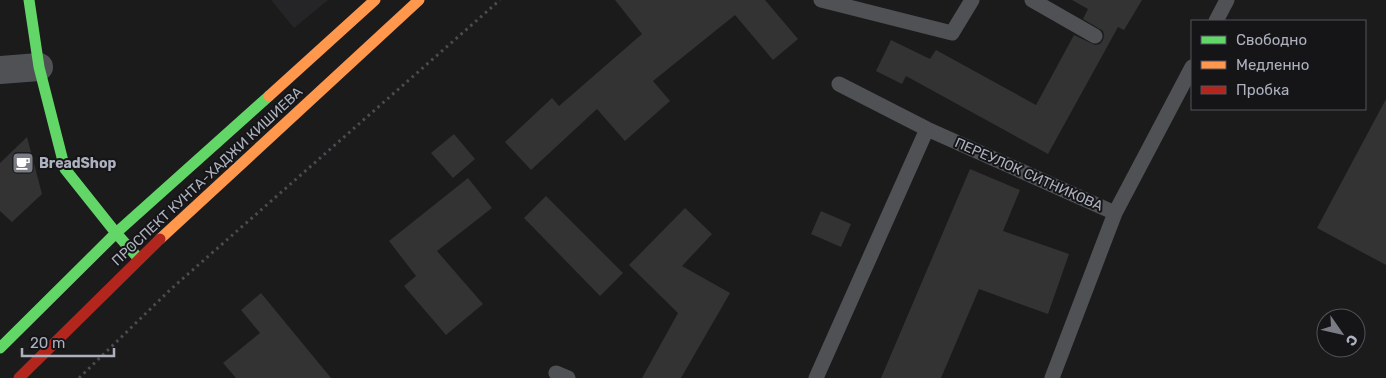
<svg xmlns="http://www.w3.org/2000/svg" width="1386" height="378" font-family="Rubik,sans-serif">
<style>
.built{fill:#252528}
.building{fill:#333334}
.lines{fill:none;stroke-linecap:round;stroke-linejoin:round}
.path{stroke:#4b4c4f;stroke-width:3;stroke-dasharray:2.5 4;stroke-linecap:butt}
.lane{stroke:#4f5155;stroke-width:15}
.street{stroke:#4f5155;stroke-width:28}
.fast{stroke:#63d668;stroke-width:11}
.slow{stroke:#ff974d;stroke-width:11}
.jam{stroke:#b3261e;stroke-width:11}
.labels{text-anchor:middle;stroke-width:4;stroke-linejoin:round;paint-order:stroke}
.poi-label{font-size:14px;font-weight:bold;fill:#adb1bd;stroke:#151518;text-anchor:start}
.street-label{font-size:14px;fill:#adb1bd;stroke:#151518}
</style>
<rect width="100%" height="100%" fill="#1b1b1c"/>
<path class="built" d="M 271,0 L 328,0 L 294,28 Z"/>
<path class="building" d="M 615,0 L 765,0 L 798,39 L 773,60 L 735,15 L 653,81 L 670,101 L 625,141 L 597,109 L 531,170 L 505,142 L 552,98 L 559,106 L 642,34 Z
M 1072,0 L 1142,0 L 1124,30 L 1118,27 L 1048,154 L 906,76 L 902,84 L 876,71 L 891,40 L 930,59 L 936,50 L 1036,105 L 1074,35 L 1095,45 L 1100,44 L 1103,40 L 1104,35 L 1103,31 L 1083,19 L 1088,9 Z
M 1386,99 L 1386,265 L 1317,228 Z
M 454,134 L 475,159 L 453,178 L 431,153 Z
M 27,137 L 42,194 L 12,222 L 0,211 L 0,163 Z
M 970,169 L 1020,190 L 1003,231 L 1069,254 L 1048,314 L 979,289 L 941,378 L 881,378 Z
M 468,178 L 492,208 L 437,251 L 483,304 L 446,335 L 404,286 L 416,276 L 389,241 Z
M 546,196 L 623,273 L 600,296 L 524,218 Z
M 685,208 L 712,234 L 682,266 L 730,293 L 681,378 L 642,378 L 678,313 L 629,265 Z
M 821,211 L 851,224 L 841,247 L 811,234 Z
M 261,293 L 331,378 L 236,378 L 223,363 L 260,333 L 241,310 Z"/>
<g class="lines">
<path class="path" d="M 79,378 L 171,289 L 500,0"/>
<path class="lane" d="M 821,0 L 952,33 L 972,0
M 1032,0 L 1095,36
M 1216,21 L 1227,0
M 839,84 L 927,129 L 1115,213 L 1052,378
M 1115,213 L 1192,67
M 556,373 L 568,378
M 816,378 L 927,129"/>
<path class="street" d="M 0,70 L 39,67"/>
<path class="fast" d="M 29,0 L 39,67 L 65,169 L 116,233 L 139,259
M 0,348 L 116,233 L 269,96"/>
<path class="slow" d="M 269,96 L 375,0
M 160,239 L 419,0"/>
<path class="jam" d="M 19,378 L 160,239"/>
</g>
<defs>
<g id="cafe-square" transform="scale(1.125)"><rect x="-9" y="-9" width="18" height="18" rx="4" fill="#7a7c85" stroke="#151518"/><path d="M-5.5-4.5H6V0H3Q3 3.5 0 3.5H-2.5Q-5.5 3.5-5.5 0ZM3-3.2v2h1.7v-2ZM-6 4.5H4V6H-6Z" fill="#fff"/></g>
</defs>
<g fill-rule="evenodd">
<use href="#cafe-square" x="23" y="163"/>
</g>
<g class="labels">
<g class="poi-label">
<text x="39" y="168">BreadShop</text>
</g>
<g class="street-label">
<text transform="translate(1029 174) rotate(24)" y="5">ПЕРЕУЛОК СИТНИКОВА</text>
<text transform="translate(207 176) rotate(-43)" y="5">ПРОСПЕКТ КУНТА-ХАДЖИ КИШИЕВА</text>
</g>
</g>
<rect x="1191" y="20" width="175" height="90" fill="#151518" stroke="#52535a"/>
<rect x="1201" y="36" width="25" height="8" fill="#63d668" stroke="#52535a"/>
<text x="1236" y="45" font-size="15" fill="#adb1bd">Свободно</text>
<rect x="1201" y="61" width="25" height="8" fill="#ff974d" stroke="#52535a"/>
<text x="1236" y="70" font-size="15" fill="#adb1bd">Медленно</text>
<rect x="1201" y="86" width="25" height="8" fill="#b3261e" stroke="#52535a"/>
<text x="1236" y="95" font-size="15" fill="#adb1bd">Пробка</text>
<g transform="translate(1341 333) rotate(124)"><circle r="24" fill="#151518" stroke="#52535a"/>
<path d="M0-4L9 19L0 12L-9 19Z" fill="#7a7c85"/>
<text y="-8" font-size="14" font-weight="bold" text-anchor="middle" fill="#adb1bd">С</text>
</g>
<path d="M22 348v8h92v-8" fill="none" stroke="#adb1bd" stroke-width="2.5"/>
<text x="30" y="348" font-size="15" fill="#adb1bd" stroke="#151518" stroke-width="4" paint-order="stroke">20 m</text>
</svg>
